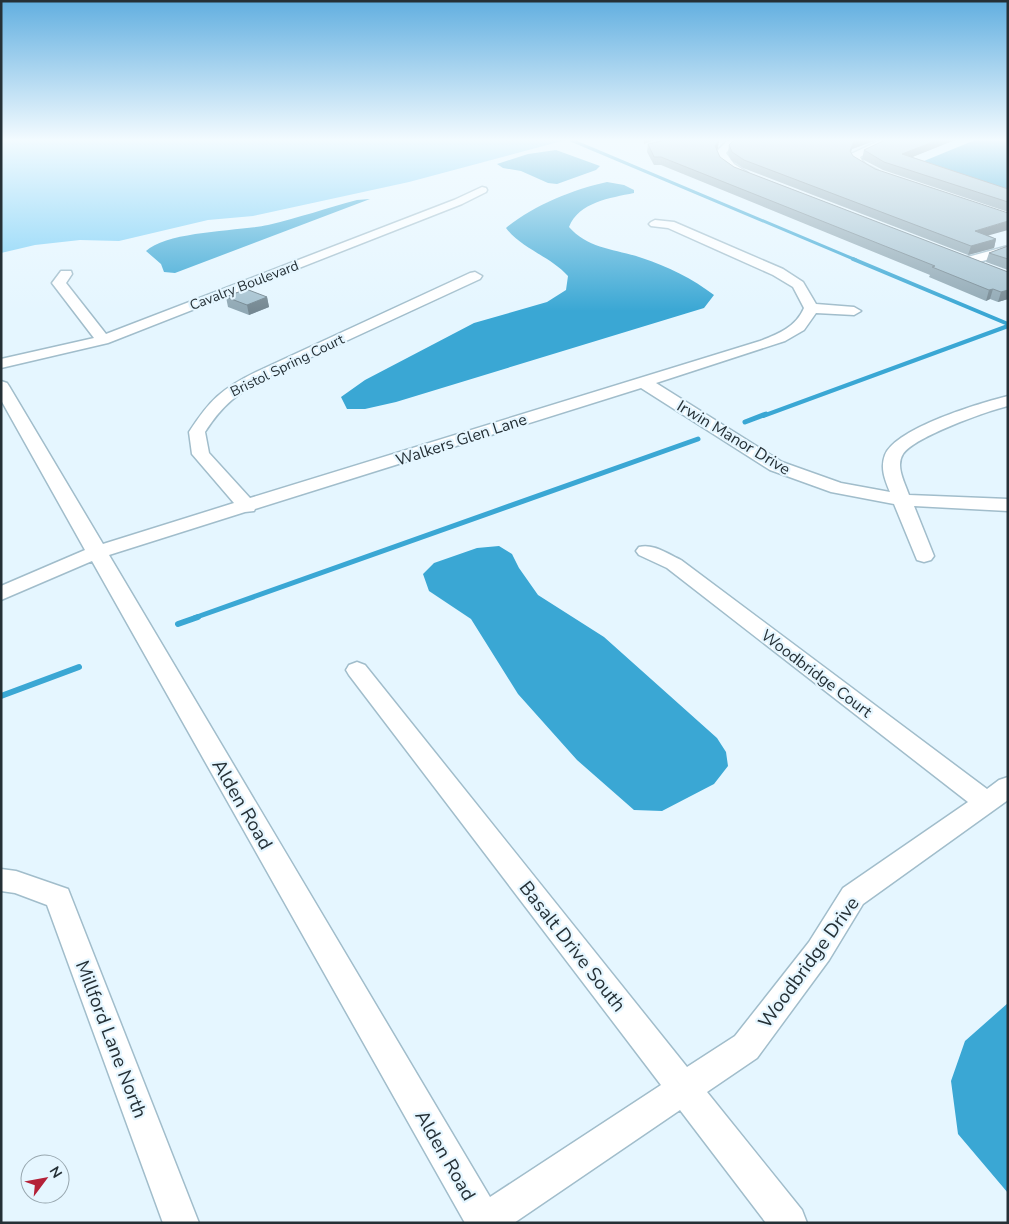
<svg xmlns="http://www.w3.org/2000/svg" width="1009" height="1224" font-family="'Nunito Sans',sans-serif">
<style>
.green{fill:#7bcff6}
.water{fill:#3aa7d4}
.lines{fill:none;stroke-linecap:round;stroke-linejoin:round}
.stream-far3{stroke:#3aa7d4;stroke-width:3}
.stream-far2{stroke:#3aa7d4;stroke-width:4}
.stream-far1{stroke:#3aa7d4;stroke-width:5}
.stream{stroke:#3aa7d4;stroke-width:6}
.minor-casing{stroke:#a1bdcb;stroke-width:3}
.minor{fill:#fff;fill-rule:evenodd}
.wall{fill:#90a8b4}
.shaded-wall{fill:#758892}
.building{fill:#a7c3d1;stroke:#758892}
.labels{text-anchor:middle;stroke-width:4.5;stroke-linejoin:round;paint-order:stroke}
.far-street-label{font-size:14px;fill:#253036;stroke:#e5f6ff}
.street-label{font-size:16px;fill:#253036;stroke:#e5f6ff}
.near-street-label{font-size:19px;fill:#253036;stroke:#e5f6ff}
</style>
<rect width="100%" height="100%" fill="#e5f6ff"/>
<path class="green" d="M 1,140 L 566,140 L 409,182 L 253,216 L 208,220 L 119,241 L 80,240 L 35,245 L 1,253 Z"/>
<path class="water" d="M 975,140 L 1008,140 L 1008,190 L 926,164 L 924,161 Z
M 556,150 L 600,166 L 596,170 L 557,184 L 548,183 L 521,171 L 503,168 L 497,164 L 528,154 Z
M 607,182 L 624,185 L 634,190 L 634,193 C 610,198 579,202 569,227 C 588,249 616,249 642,258 C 667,266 693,279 714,295 L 704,308 L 396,402 L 365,409 L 347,409 L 341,397 L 365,380 L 474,323 L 547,302 L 566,290 L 568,276 C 550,256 522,249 506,228 C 532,206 574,189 607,182 Z
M 370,199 L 175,273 L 164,272 L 161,264 L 146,251 C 167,231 238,231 268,225 C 298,218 327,208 357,200 Z
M 499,546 L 512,554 L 519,568 L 538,595 L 604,637 L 717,738 L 726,752 L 728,766 L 714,784 L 662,811 L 634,810 L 577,760 L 518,694 L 471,619 L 429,591 L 423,574 L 434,563 L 477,548 Z
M 1008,1003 L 1008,1193 L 958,1134 L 951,1081 L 965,1041 Z"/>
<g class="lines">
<path class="stream-far3" d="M 571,140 L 856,260"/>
<path class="stream-far2" d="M 853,259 L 1008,324
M 763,416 L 1008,326"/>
<path class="stream-far1" d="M 745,422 L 766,414
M 194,618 L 698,439"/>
<path class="stream" d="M 178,624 L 198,617
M 1,696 L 79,667"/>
<g class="minor-casing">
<path id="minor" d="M 732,140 L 744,140 L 732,146 L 726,153 L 734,164 L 748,173 L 749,175 L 748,177 C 735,180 723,167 717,157 L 717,151 L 726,142 Z
M 881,140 L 893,140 L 860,157 C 864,167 875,167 881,173 L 880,175 C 868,177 856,169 851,159 L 851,154 Z
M 482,187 L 486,188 L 487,190 L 486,192 L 462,204 L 108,343 L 1,368 L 1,359 L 94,338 L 52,283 L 61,271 L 71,271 L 72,274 L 66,283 L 106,334 L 454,200 Z
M 655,220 L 674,222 L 783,269 L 803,282 L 816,304 L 854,307 L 861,311 L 854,315 L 816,313 L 804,330 L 785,341 L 656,383 L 782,462 L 841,483 L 890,492 C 885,480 880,468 885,455 C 896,428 980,403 1008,396 L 1008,406 C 987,411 914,437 903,454 C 895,466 905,483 909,495 L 1008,499 L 1008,511 L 914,506 L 934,556 L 931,560 L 924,562 L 917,560 L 894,504 L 831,492 L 770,470 L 641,388 L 255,509 L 254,511 L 245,512 L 109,555 L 490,1197 L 661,1085 L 349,675 L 346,670 L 349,665 L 357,662 L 365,665 L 687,1067 L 735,1036 L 809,942 L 843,888 L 968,802 L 667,568 L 639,555 L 636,551 L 639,547 C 653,543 668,554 681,560 L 987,789 L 999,780 L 1008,777 L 1008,800 L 863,904 L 829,960 L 757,1058 L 707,1092 L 802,1210 L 807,1223 L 766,1223 L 680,1110 L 514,1223 L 465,1223 L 92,561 L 1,600 L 1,586 L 85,550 L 1,400 L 1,381 L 7,383 L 9,386 L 103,544 L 234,503 L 192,454 L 189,432 C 210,400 221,389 256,372 L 470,273 L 475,272 L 482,276 L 480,279 L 266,378 C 238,393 223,404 205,432 L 209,453 L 250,498 L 760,341 C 778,334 796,327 804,308 L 793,287 L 773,275 L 668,228 L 651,226 L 649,224 L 651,222 Z
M 1008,246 L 1008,254 L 968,265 L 962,261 L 964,258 Z
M 1,869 L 16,871 L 68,889 L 199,1223 L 163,1223 L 47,905 L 15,893 L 1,891 Z"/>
</g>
<use href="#minor" class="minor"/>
</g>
<path class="wall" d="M 734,140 L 877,140 L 852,149 L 851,153 L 853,156 L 988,235 L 996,239 L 994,248 L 968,255 L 743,168 L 731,160 L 728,153 L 729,145 Z
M 885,140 L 955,140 L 912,157 L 1008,189 L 1008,212 L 883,170 L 862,159 L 864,150 Z
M 648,144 L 718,148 L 717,150 L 720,157 L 734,167 L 1008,272 L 1008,299 L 998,302 L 990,299 L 986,301 L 929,277 L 930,275 L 661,165 L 654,165 L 647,152 Z
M 1008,246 L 1008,270 L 986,262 L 989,253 Z
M 226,297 L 267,297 L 269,307 L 249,315 L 228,307 Z"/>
<path class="shaded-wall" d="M 644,140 L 655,140 L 644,144 Z
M 719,140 L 718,148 L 714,154 L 715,146 Z
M 858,140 L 877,140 L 852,149 L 848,159 L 850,151 L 854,141 Z
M 938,140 L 955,140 L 900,162 L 902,154 Z
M 1008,221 L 1008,230 L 972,240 L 975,231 Z
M 996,239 L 994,248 L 968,255 L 971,246 Z
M 993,289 L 990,299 L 986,301 L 989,290 Z
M 1008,290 L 1008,299 L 998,302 L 1001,292 Z
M 267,297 L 269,307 L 249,315 L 247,305 Z"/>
<path class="building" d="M 665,140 L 719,140 L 715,146 L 720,157 L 734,167 L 1008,272 L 1008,290 L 1001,292 L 993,289 L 989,290 L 932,267 L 935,266 L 661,157 L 654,157 L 648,144 Z
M 734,140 L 858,140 L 854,141 L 850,151 L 853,156 L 875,169 L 1008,213 L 1008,221 L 975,231 L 996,239 L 971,246 L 744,160 L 732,152 L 729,145 Z
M 885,140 L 938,140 L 902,154 L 1008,189 L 1008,202 L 884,162 L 864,150 Z
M 1008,246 L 1008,259 L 989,253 Z
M 246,289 L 267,297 L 247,305 L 226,297 Z"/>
<linearGradient id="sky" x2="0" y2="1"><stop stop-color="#62afe0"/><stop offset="0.45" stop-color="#f3fbff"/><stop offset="1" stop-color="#f3fbff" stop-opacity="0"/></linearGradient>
<rect width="1009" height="311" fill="url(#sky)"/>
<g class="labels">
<g class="far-street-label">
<text transform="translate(244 285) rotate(-21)" y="5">Cavalry Boulevard</text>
<text transform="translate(287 365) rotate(-26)" y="5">Bristol Spring Court</text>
</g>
<g class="street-label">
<text transform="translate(734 437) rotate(31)" y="6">Irwin Manor Drive</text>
<text transform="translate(461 439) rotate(-18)" y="6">Walkers Glen Lane</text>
<text transform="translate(817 673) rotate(37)" y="6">Woodbridge Court</text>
</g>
<g class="near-street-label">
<text transform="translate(243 804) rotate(60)" y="7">Alden Road</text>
<text transform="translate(573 946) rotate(52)" y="7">Basalt Drive South</text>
<text transform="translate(808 962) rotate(-54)" y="7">Woodbridge Drive</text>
<text transform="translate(112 1039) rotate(69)" y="7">Millford Lane North</text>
<text transform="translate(446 1155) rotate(60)" y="7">Alden Road</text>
</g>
</g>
<rect width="1009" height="1224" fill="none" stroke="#253036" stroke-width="5"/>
<g transform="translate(45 1179) rotate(58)"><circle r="24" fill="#e5f6ff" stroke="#98a7af"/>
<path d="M0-4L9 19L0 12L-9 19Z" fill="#b42138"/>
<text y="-8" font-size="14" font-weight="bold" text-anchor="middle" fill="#253036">N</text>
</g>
</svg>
